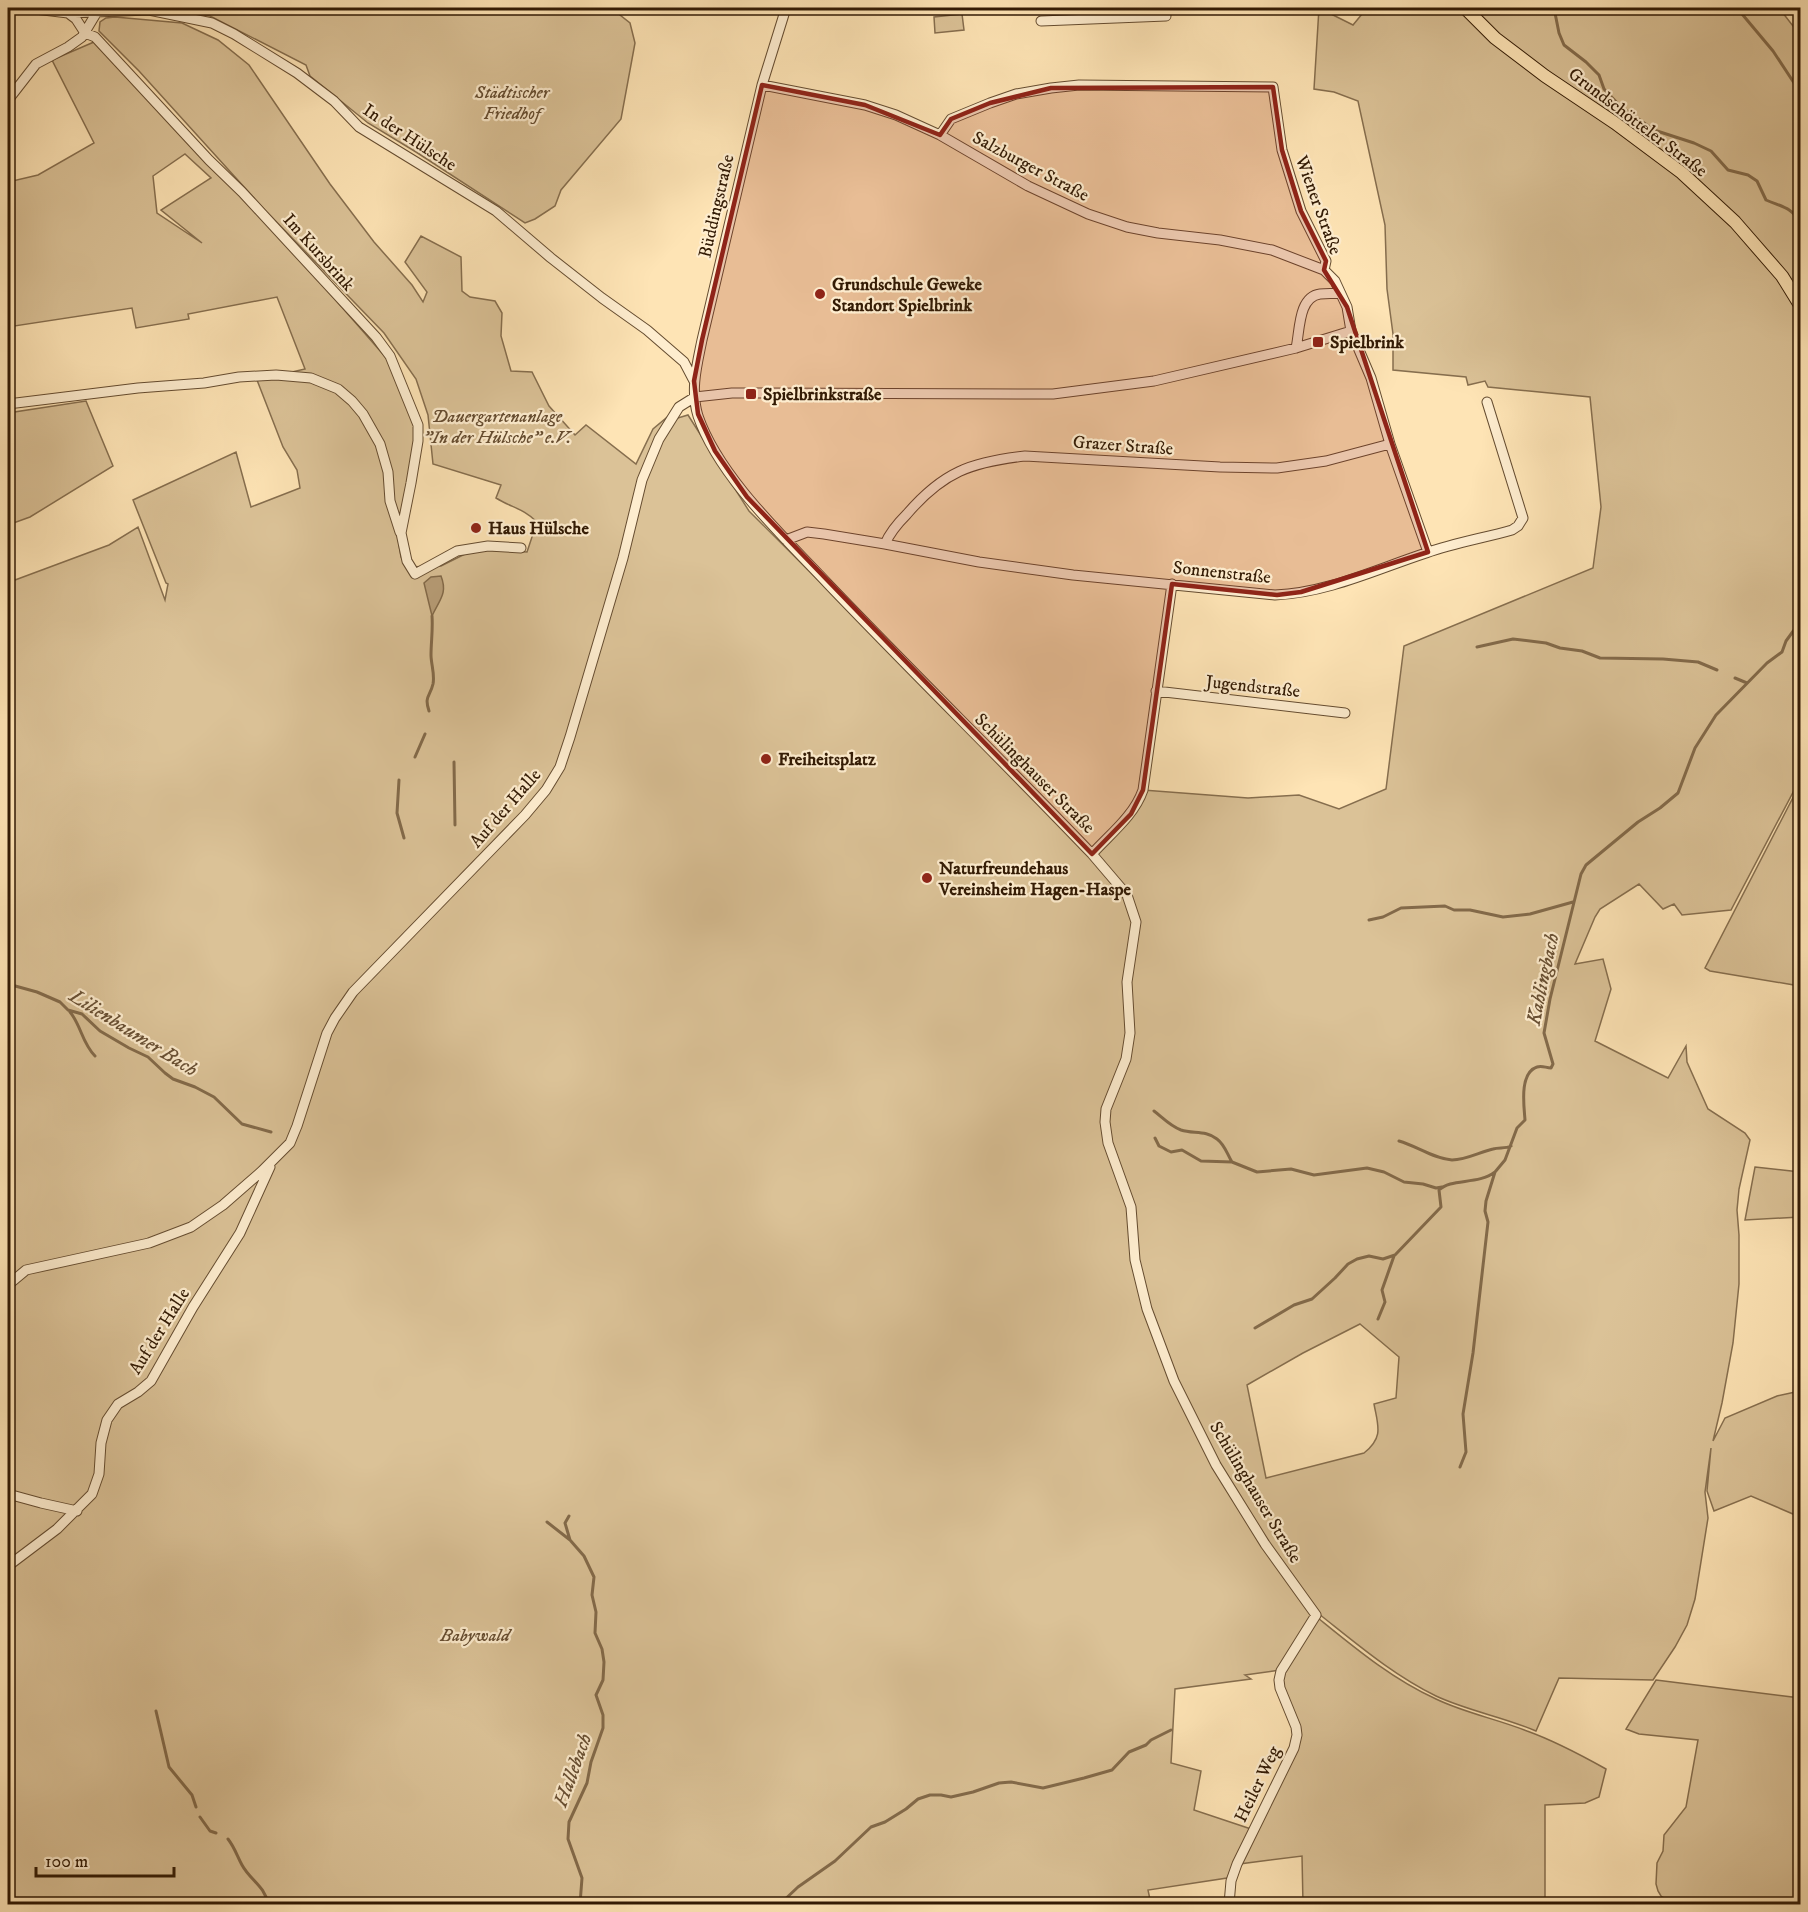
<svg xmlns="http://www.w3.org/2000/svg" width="1808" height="1912" font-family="'IM FELL DW Pica',serif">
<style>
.green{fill:#dbc297;stroke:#866e4e;stroke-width:1.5;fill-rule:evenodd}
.water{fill:#b99f79;stroke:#836a4a;stroke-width:1.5}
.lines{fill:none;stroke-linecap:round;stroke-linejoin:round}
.stream{stroke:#836a4a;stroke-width:3}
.minor-casing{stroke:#654c30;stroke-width:11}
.major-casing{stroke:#321a04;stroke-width:14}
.minor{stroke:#feedcf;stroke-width:9}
.major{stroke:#fee4b5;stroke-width:12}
.marked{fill:#8f2418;fill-opacity:0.2;stroke:#8f2418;stroke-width:4.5;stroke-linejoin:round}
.poi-dot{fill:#8f2418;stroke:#feedcf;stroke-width:2}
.labels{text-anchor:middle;stroke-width:4.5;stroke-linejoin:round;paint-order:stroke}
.park-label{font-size:18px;font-style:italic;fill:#654c30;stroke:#feedcf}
.street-label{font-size:18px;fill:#321a04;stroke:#feedcf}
.poi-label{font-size:18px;font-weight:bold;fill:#321a04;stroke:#feedcf;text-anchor:start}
.water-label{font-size:20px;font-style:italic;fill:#684f33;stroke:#feedcf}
</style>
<rect width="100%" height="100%" fill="#fee4b5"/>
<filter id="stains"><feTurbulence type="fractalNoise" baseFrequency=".00333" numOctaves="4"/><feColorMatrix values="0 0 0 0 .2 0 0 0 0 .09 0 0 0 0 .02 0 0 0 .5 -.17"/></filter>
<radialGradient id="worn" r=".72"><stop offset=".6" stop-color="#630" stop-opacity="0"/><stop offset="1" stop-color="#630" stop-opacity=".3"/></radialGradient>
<path class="green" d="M 160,8 L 611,8 L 630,23 L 635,43 L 621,119 L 561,190 L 555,206 L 535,219 L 525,223 L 416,152 L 368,123 L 310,76 L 306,65 L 210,16 Z
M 1319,8 L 1353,25 L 1367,8 L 1779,8 L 1800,35 L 1800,589 L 1797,590 L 1800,591 L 1800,779 L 1731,910 L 1682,915 L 1674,904 L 1663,909 L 1639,884 L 1600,909 L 1595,917 L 1575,964 L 1603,959 L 1611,989 L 1595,1041 L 1668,1078 L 1686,1046 L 1687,1062 L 1708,1109 L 1745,1133 L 1750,1140 L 1739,1189 L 1737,1210 L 1739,1235 L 1739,1284 L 1733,1343 L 1722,1403 L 1713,1441 L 1725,1418 L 1777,1396 L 1800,1391 L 1800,1517 L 1751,1496 L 1714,1511 L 1707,1491 L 1711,1448 L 1705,1492 L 1708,1518 L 1695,1599 L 1687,1625 L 1675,1647 L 1653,1680 L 1559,1678 L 1536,1731 C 1504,1717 1468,1711 1436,1696 C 1393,1675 1357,1644 1319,1614 L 1280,1670 L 1245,1675 L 1251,1679 L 1175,1689 L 1171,1763 L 1201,1771 L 1194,1810 L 1251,1829 L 1227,1878 L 1148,1890 L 1151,1904 L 8,1904 L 8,564 L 15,580 L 109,545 L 138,527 L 165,600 L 168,584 L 166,583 L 133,500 L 236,452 L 251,507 L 300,488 L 297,470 L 283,447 L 257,380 L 305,369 L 277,297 L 188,314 L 189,319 L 136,328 L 132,308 L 8,327 L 8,182 L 38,175 L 94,143 L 52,60 L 94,42 L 272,227 L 388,360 L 417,426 L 408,481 L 397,532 L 401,557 L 407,567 L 441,566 L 465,554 L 485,550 L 527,552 L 537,522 C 523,508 512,508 496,498 L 501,485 L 433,464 L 428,415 L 416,379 L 384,333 L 265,210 L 139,71 L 99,31 L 100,22 L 106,18 L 115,17 L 182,23 L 218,40 L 249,65 L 330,184 L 374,242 L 412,285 L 423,302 L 427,292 L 405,262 L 421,236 L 461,257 L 462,291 L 470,297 L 495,301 L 502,313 L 501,336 L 511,371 L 532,372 L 549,406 L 575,435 L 586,425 L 636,464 L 653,429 L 671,414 L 678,418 L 688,415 L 749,511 L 1092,853 L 1143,790 L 1248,798 L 1299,795 L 1339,809 L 1386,789 L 1404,646 L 1593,568 L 1601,507 L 1590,397 L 1488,387 L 1485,381 L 1468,385 L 1466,377 L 1393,370 L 1393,334 L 1387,289 L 1385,225 L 1358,101 L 1334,92 L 1314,89 ZM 185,154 L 211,178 L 161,210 L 202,243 L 157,213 L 153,176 ZM 1360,1324 L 1399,1357 L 1396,1398 L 1374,1404 C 1378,1426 1384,1437 1364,1453 L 1266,1478 L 1247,1385 L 1303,1353 Z
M 962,14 L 964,30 L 935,33 L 934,17 Z
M 86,401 L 113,466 L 30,517 L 8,525 L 8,413 Z
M 1800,784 L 1800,986 L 1710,971 L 1705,968 Z
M 1755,1167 L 1800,1172 L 1800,1217 L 1745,1220 Z
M 1318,1618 C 1355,1648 1392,1679 1436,1699 C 1465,1713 1497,1719 1527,1731 C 1555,1741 1581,1755 1606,1769 L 1599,1797 L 1585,1803 L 1545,1805 L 1545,1899 L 1578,1898 L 1577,1904 L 1303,1904 L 1302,1856 L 1239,1864 L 1299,1736 L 1283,1688 L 1283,1671 Z
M 1656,1680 L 1800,1698 L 1800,1904 L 1673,1904 L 1661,1896 L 1658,1891 L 1656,1884 L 1657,1863 L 1663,1851 L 1664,1835 L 1686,1807 L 1698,1740 L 1639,1734 L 1626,1729 Z"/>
<path class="water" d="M 441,576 C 448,594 439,600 432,616 L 424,583 L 431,577 Z"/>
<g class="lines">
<path class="stream" d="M 1554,8 L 1559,33 L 1564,45 L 1586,62 L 1599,75 L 1604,89 L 1620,106 L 1654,130 L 1694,143 L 1711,151 L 1728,170 L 1748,175 L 1757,181 L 1766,200 C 1782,207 1792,207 1800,223
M 1742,14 L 1773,51 L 1800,92
M 1477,647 L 1513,639 L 1546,643 L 1560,648 L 1582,651 L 1600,658 L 1663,659 L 1698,662 L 1717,670
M 1735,678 L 1747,683
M 429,711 C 424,696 430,697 433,684 C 435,674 431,664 431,655 C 431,642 433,630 432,616
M 415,757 L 425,734
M 454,762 L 455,825
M 399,780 L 397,813 L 404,838
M 1369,920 L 1383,917 L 1401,908 L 1445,906 L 1454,910 L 1470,910 L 1503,917 L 1530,914 L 1573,902
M 8,984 L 37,992 L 60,1002 L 68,1010 L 82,1014 L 100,1031 L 129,1048 L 148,1057 L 165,1073 L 173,1079 L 195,1087 L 214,1097 L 242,1124 L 271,1132
M 70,1012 C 81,1025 82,1043 95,1056
M 1154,1111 C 1162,1117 1170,1126 1181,1130 C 1193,1134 1206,1130 1217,1139 C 1225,1145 1227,1154 1232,1162
M 1155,1138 L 1159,1146 L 1171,1152 L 1182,1150 L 1201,1161 L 1232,1162 L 1257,1172 L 1291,1169 L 1314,1175 L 1367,1168 L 1384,1172 L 1404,1182 L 1423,1184 L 1436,1188 L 1442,1187
M 1399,1141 C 1417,1146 1434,1159 1452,1160 C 1466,1160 1480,1152 1493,1149 C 1499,1147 1505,1149 1511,1146
M 1378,1319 L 1385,1302 L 1382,1290 L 1394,1256
M 1255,1328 L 1294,1305 L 1312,1299 L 1335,1278 L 1348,1264 L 1357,1259 L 1369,1256 L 1383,1259 L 1395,1255 L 1441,1207 L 1439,1190 C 1451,1178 1478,1185 1495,1172
M 1460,1467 L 1466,1452 L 1463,1414 L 1473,1353 L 1488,1222 L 1485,1211 L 1486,1201 L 1495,1172 L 1505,1160 L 1517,1128 L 1525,1120 C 1524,1106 1519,1073 1537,1067 C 1542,1065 1546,1068 1551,1068 L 1553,1064 L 1544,1033 L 1550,999 L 1581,874 L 1586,865 L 1638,822 L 1660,808 L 1678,793 L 1695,748 L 1716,715 L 1767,663 L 1782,652 L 1786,641 L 1794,630 L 1800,627
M 569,1516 L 565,1523 L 570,1540
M 547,1522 L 570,1540 L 584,1556 L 594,1577 L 592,1595 L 596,1612 L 595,1633 L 602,1649 L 604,1662 L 603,1680 L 596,1695 L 603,1715 L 603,1728 L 591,1762 L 587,1783 L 569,1822 L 568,1839 L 582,1878 L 580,1904
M 156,1711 L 169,1767 L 192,1795 L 196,1807
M 200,1817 L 210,1831 L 216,1833
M 228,1839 C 235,1848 237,1856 242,1865 C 250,1880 265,1886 268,1904
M 780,1904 L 798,1887 L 835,1861 L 871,1827 L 885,1822 L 906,1809 L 918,1799 L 930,1795 L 941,1795 L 951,1797 L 973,1792 L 999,1783 L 1011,1782 L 1043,1788 L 1084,1778 L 1112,1770 L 1129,1752 L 1146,1745 L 1151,1740 L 1171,1730"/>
<g class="minor-casing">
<path id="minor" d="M 27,8 L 68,13 L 76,19 L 85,33 L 95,37 L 209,160 L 242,192 L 376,337 L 390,356 L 418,425 L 418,441 L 411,483 L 401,533 L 407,561 L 415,574 L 457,551 L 488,546 L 521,548
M 786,8 L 762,85 L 702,340 C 697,365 690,390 698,416 C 719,477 784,537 828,584 C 915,675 1005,763 1092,854 L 1127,895 L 1136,922 L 1127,982 L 1130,1033 L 1126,1059 L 1106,1109 L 1105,1122 L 1108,1143 L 1131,1207 L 1135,1260 L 1147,1309 L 1174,1381 L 1216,1465 L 1265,1544 L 1316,1615 L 1281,1671 L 1279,1680 L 1280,1688 L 1296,1727 L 1297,1735 L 1294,1748 L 1237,1864 L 1231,1881 L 1229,1904
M 68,13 L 149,10 L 212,23 L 234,34 L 297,73 L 334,101 L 359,127 L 496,211 L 551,258 L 602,298 L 647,330 L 684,362 L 694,381
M 1041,21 L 1166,16 L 1166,8
M 762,85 L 865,105 L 896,115 L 940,135 L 1028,186 L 1088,214 L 1127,227 L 1158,233 L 1220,240 L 1272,250 L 1324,270 L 1335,281 L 1347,307 L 1351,331 L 1371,378 L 1390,444 L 1428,552
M 8,100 L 36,64 L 68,47 L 82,37 L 97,12
M 940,135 L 951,119 L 990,103 L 1016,94 L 1051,88 L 1079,85 L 1273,87 L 1282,150 L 1301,211 L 1326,261 L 1324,270
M 1296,348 C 1300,331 1298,297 1320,294 C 1327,293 1334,294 1340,293
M 8,404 L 138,388 L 204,383 L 239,377 L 276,375 L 311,378 L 338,389 L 352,401 L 363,414 L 380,444 L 388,472 L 390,501 L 400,532
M 786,540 L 807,532 L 824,534 L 885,544 L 979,562 L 1073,575 L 1275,595 C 1327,593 1377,569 1426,553 C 1454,543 1484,538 1512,530 L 1518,526 L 1523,518 L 1487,402
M 885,544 C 890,532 898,523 907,514 C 943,472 971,462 1025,456 L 1220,467 L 1277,468 L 1326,461 L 1390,444
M 1156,691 L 1345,713
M 1092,854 C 1110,834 1134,816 1143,790 L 1172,584
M 8,1285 L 26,1270 L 149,1243 L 191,1227 L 223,1205 L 262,1171 L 290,1143 L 297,1126 L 327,1033 L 335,1018 L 353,992 L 525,815 L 546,790 L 560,767 L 570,737 L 623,558 L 642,480 L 659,439 L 679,407 L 695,397 L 732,393 L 1053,394 L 1154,381 L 1296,348 L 1351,331
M 8,1494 L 41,1503 L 77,1511
M 8,1566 L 57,1529 L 92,1494 L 99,1474 L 101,1443 L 107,1420 L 118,1404 L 138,1392 L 151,1381 L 193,1307 L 240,1233 L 270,1167"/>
</g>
<g class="major-casing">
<path id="major" d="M 1465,8 L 1495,38 L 1545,76 L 1615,123 L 1682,173 L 1735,222 L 1782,276 L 1800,305"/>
</g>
<use href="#minor" class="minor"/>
<use href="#major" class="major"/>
</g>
<path class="marked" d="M 762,85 L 865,105 L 940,135 L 951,119 L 990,103 L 1051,88 L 1273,87 L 1282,150 L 1301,211 L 1326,261 L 1324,270 L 1347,307 L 1428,552 L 1301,592 L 1277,595 L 1172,584 L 1143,790 L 1131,814 L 1092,854 L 747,497 L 715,451 L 698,414 L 694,381 L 702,340 Z"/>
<g class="poi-dot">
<circle cx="820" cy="294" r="6"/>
<rect x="1312" y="336" width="12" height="12" rx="3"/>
<rect x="745" y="388" width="12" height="12" rx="3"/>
<circle cx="476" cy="528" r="6"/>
<circle cx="766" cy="759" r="6"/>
<circle cx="927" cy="878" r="6"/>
</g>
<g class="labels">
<g class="park-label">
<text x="512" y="98">Städtischer<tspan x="512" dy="21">Friedhof</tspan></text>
<text x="497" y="422">Dauergartenanlage<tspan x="497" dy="21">"In der Hülsche" e.V.</tspan></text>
<text x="475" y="1641">Babywald</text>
</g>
<g class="street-label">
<text transform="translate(1638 122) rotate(37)" y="6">Grundschötteler Straße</text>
<text transform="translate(410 137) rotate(33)" y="6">In der Hülsche</text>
<text transform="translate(1031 166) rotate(28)" y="6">Salzburger Straße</text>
<text transform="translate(1319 205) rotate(70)" y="6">Wiener Straße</text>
<text transform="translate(716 206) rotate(-77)" y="6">Büddingstraße</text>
<text transform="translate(319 252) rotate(48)" y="6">Im Kursbrink</text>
<text transform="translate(1123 445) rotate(4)" y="6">Grazer Straße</text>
<text transform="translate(1222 572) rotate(6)" y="6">Sonnenstraße</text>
<text transform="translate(1253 686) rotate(6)" y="6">Jugendstraße</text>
<text transform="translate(1035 773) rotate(45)" y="6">Schülinghauser Straße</text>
<text transform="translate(505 808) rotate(-49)" y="6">Auf der Halle</text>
<text transform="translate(159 1331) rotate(-58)" y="6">Auf der Halle</text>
<text transform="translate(1256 1492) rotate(59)" y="6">Schülinghauser Straße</text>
<text transform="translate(1257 1784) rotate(-64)" y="6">Heiler Weg</text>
</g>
<g class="poi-label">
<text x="832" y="290">Grundschule Geweke<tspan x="832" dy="21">Standort Spielbrink</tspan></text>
<text x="1330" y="348">Spielbrink</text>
<text x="763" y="400">Spielbrinkstraße</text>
<text x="488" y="534">Haus Hülsche</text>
<text x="778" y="765">Freiheitsplatz</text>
<text x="939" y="874">Naturfreundehaus<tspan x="939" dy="21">Vereinsheim Hagen-Haspe</tspan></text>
</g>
<g class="water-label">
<text transform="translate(1542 979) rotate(-78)" y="7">Kahlingbach</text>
<text transform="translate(134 1032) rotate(32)" y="7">Lilienbaumer Bach</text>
<text transform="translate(572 1770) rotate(-70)" y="7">Hallebach</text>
</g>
</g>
<rect width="1808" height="1912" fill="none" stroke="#fee4b5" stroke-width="30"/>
<rect x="9" y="9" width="1790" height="1894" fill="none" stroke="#321a04" stroke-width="3"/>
<rect x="15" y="15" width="1778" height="1882" fill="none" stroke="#321a04" stroke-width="1.5"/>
<path d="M36 1867v9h138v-9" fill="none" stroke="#321a04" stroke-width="3"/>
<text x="45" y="1867" font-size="18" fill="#321a04" stroke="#feedcf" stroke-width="4.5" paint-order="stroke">100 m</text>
<rect width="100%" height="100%" filter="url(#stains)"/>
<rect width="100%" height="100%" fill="url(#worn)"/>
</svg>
